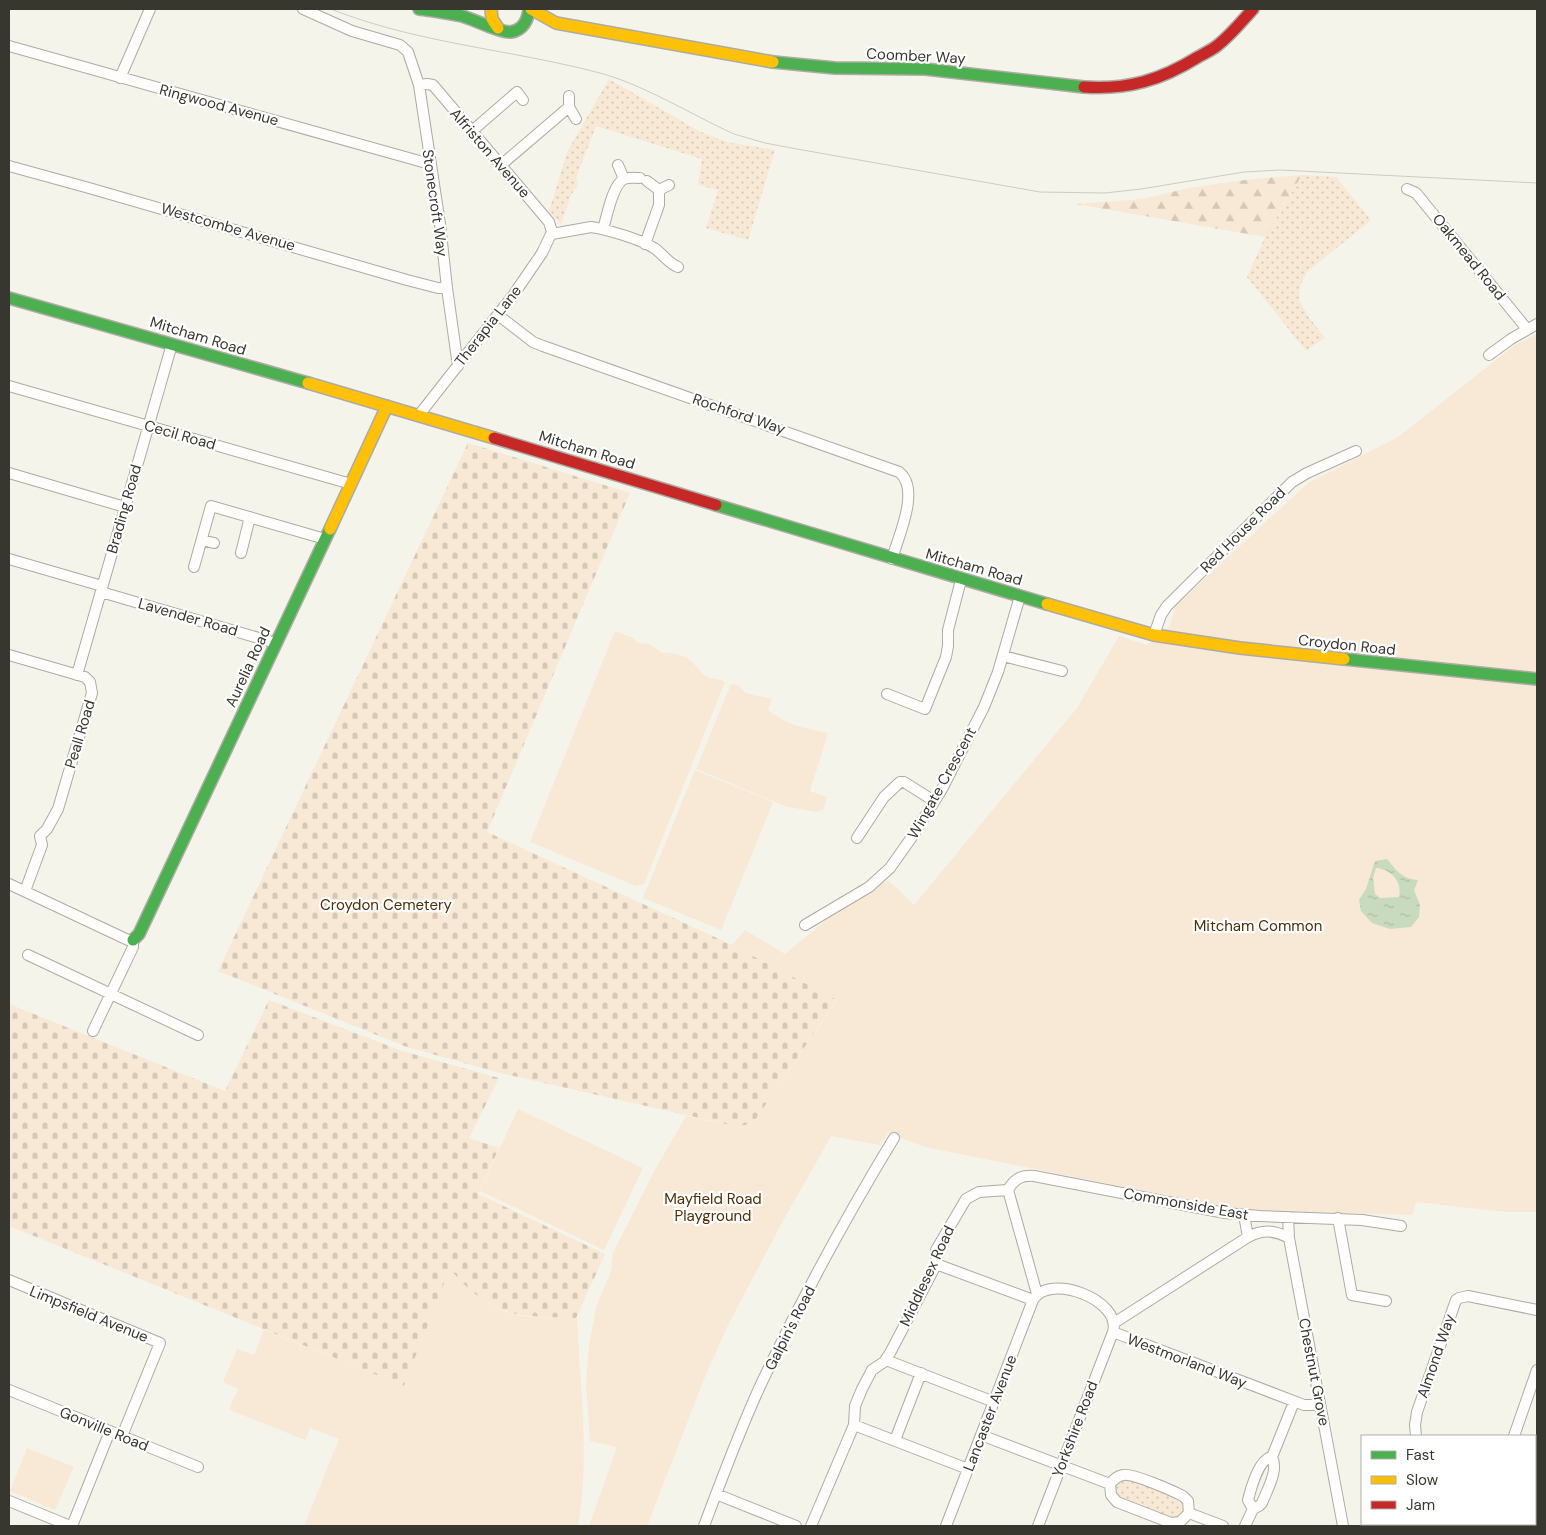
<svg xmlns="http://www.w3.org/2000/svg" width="1546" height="1535" font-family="'DM Sans',sans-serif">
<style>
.grass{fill:url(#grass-dots)}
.forest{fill:url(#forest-firs)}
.cemetery{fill:url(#cemetery-stones)}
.green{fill:#f8e8d6}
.water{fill:url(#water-ripples);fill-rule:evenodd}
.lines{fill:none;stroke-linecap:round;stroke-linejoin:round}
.street-casing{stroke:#acaba4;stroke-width:12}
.fast-casing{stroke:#acaba4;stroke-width:14}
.slow-casing{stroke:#acaba4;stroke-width:14}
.jam-casing{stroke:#acaba4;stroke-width:14}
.street{stroke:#fefdfc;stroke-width:10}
.fast{stroke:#4caf50;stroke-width:11}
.slow{stroke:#ffc107;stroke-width:11}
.jam{stroke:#c62828;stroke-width:11}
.tram{stroke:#cbcbc8;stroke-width:1}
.labels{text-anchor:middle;stroke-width:4.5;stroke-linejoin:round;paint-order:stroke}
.street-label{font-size:15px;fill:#37362f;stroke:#fff}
.park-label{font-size:15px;fill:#502e07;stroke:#fff}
</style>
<defs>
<pattern id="grass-dots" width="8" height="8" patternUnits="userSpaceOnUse" patternTransform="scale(1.25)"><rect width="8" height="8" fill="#f8e8d6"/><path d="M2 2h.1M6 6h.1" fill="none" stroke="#d5c8b8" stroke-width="1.8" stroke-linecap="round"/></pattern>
<pattern id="forest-firs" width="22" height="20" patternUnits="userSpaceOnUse" patternTransform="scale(1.25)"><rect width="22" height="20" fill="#f8e8d6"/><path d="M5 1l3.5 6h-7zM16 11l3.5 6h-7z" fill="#d5c8b8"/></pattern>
<pattern id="cemetery-stones" width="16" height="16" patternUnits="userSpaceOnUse" patternTransform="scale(1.25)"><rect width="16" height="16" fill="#f8e8d6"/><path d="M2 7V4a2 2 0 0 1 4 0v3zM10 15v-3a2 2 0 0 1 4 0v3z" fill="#d5c8b8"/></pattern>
<pattern id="water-ripples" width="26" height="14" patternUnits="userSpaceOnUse" patternTransform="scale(1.25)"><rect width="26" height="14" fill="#c8dbbf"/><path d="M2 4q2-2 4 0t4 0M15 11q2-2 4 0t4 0" fill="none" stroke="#acbda4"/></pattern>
</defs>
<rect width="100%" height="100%" fill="#f5f4ea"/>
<path class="grass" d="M 609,79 L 699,131 L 727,142 L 775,150 L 748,240 L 706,228 L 718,190 L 698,185 L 702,159 L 596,126 L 576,178 L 578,185 L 571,195 L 561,224 L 549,211 L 567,152 Z
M 1302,175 L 1336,177 L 1371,220 L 1307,272 L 1300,286 L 1299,300 L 1308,316 L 1325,338 L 1306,351 L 1247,277 L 1265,237 Z
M 1128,1478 L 1183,1500 L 1186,1509 L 1177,1520 L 1116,1498 C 1114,1491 1114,1487 1118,1481 Z"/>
<path class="forest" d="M 1302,175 L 1265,237 L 1076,204 L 1142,199 L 1189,188 L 1252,179 Z"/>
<path class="cemetery" d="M 468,443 L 630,493 L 487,832 L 732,945 L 837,999 L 754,1122 L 739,1127 L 500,1073 L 404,1046 L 218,971 Z
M 269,1000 L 402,1051 L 499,1078 L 469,1138 L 499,1148 L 478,1194 L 605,1254 L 576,1318 C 529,1316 504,1320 466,1287 C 460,1282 455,1275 450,1269 L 404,1386 L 9,1226 L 9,1004 L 225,1091 Z"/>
<path class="green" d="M 1537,334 L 1537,1212 L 1506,1212 L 1416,1202 L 1412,1215 L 1273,1211 L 1231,1208 L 925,1147 L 888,1133 L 881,1145 L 831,1136 L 784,1219 L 729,1323 L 708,1369 L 647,1526 L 589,1526 L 617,1447 L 590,1441 L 586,1385 L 589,1345 L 596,1307 L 611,1271 L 613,1253 L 656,1168 L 686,1116 L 739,1127 L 754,1122 L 837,1000 L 732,945 L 745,930 L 785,954 L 834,914 L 888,880 L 914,905 L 1077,708 L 1119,636 L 1147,645 L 1170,626 L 1175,606 L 1308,483 L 1398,437 L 1515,345 Z
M 615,631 L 633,638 L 638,643 L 649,644 L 662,653 C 672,652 685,655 692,662 C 697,666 700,673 706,676 C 712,680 718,678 725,682 L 644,884 L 636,886 L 530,842 Z
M 731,684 L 738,685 L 746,693 L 772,699 L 768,710 C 784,724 807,729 828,733 L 810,791 L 827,797 L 823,810 L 816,812 L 785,806 L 696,769 Z
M 695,770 L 773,802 L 721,930 L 643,898 Z
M 518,1109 L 643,1168 L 604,1250 L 480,1191 Z
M 450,1269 C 468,1290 490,1310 519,1315 C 537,1319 558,1317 577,1318 C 580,1386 590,1458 578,1526 L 304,1526 L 339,1439 L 310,1428 L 305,1440 L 230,1410 L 232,1401 L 239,1389 L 223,1382 L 237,1349 L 254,1355 L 264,1330 L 404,1386 Z
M 27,1448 L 74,1467 L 55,1510 L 10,1491 Z"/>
<path class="water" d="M 1387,859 C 1396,870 1402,879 1418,880 L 1414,890 L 1420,905 L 1419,917 L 1411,927 L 1390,929 L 1372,923 L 1361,911 L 1359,900 L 1366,889 L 1375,861 ZM 1376,868 C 1391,869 1403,882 1399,897 L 1380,898 L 1375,894 L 1373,878 Z"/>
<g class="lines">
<g class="street-casing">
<path id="street" d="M 303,9 L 352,31 L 400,45 L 408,52 L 419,85 L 440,224 L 447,288 L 458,366
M 9,46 L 430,164
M 120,78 L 150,9
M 419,85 L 427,84 L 433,85 L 549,222 L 552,232 L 542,253 L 514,294 L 419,415
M 569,96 L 569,107 L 576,119
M 472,131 L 517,92 L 523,100
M 501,165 L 569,107
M 618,165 L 624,179
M 9,166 L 89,188 L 407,280 L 438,288 L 447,288
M 1407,189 L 1416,193 L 1527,329
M 659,190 L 669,185
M 603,229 C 607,217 612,185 624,179 C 629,177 635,178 640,178
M 552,234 L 591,227 L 597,228 C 614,232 639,239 654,248 C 663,254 668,263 678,267
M 645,244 L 659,205 L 659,190 L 647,181
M 498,315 L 533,342 L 543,346 L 899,472 C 921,489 898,537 892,559
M 1489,355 L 1511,339 L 1537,324
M 9,386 L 351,484
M 9,473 L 125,507
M 202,540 L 214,543
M 241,553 L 250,517
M 9,559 L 102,586
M 194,567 L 211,506 L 325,539
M 101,592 L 276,643
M 1154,635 L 1161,615 L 1167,606 L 1292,482 L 1307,473 L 1356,451
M 9,655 L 85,677 L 90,682 L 92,693 L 58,809 L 47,829 L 40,836 L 42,845 L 25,891
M 1003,656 L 1062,671
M 77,675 L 172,344
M 887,694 L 925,709 L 946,657 L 948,646 L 948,630 L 961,580
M 857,838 L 884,797 L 900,782 L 904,782 L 934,801
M 9,884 L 128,940 L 133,940 L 133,947 L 93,1031
M 805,925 L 869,887 L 890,868 L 914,834 L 942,789 L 984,707 L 998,672 L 1020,596
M 28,955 L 198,1035
M 1008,1190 C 1014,1179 1021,1175 1034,1176 L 1225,1213 L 1260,1216 L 1362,1220 L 1401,1226
M 1008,1190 L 1037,1294
M 1288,1217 L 1289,1238 L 1343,1526
M 1338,1218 L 1352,1295 L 1386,1301
M 1248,1237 C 1263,1229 1274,1230 1289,1238
M 936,1264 L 1033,1300 C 1049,1272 1122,1300 1113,1332 L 1038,1526
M 9,1280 L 160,1343 L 122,1436
M 1114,1323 L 1248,1237 L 1244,1215
M 1113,1332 L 1304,1405 L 1320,1405
M 886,1360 L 994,1402
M 9,1390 L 198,1467
M 854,1425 L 968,1469
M 981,1435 L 1110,1484 L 1111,1495 L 1117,1502 L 1171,1523 L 1180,1522 L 1189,1513
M 1416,1436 L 1415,1425 L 1417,1412 L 1456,1300 L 1459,1298 L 1468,1296 L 1537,1310
M 1514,1436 L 1537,1370
M 895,1440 L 921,1373
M 1110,1484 C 1114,1479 1117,1476 1123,1475 C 1133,1473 1173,1491 1183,1496 L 1188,1501 L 1189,1513 L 1223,1526
M 716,1494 L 796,1526
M 9,1501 L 70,1526
M 1253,1509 L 1248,1500 C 1251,1488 1259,1458 1272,1457
M 72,1526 L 110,1431
M 704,1526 C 722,1478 740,1429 762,1382 C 802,1298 846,1217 894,1138
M 811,1526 L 854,1425 L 855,1406 L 862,1389 L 872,1370 L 884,1362 L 890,1353 L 937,1263 L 936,1250 L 966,1199 L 979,1192 L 1008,1190
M 946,1526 L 1033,1300
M 1245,1526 L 1253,1509 L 1259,1506 L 1262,1503 C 1267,1490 1279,1470 1272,1457 L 1294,1402
M 1480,1526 L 1481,1524"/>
</g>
<g class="fast-casing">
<path id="fast" d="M 419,9 C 433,11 448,13 462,16 C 473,19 501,33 511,32 C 523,30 528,20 529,9
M 773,62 L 835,68 L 925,69 L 1084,87
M 9,298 L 308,383
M 716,505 L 1047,604
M 1344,659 L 1537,679
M 133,940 L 139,934 L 330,529"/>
</g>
<g class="slow-casing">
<path id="slow" d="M 491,9 L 492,19 L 498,28
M 531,9 L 556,23 L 773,62
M 308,383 L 494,438
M 330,529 L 387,406
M 1047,604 L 1154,635 L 1240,648 L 1344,659"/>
</g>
<g class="jam-casing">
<path id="jam" d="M 1084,87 C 1128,90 1161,80 1198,57 C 1205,53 1212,50 1218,45 C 1231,35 1242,21 1253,9
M 494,438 L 716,505"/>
</g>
<use href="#street" class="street"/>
<use href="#fast" class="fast"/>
<use href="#slow" class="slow"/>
<use href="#jam" class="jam"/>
<path class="tram" d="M 331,9 C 416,43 507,49 596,72 C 641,83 690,114 734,134 L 765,143 L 797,149 L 1040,192 L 1105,193 L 1141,189 L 1244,172 L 1280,170 L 1537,183"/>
</g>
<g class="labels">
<g class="street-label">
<text transform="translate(916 56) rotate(3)" y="5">Coomber Way</text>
<text transform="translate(219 105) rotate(15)" y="5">Ringwood Avenue</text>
<text transform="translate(490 153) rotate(49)" y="5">Alfriston Avenue</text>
<text transform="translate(435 203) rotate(82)" y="5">Stonecroft Way</text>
<text transform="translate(228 227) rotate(16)" y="5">Westcombe Avenue</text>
<text transform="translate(1469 257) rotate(51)" y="5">Oakmead Road</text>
<text transform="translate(488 326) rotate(-52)" y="5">Therapia Lane</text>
<text transform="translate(198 336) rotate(17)" y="5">Mitcham Road</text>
<text transform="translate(739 414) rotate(19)" y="5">Rochford Way</text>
<text transform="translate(180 435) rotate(16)" y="5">Cecil Road</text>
<text transform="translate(587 450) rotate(17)" y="5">Mitcham Road</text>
<text transform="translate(124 509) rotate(-74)" y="5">Brading Road</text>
<text transform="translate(1243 530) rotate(-45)" y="5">Red House Road</text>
<text transform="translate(974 567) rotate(16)" y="5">Mitcham Road</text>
<text transform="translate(188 617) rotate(16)" y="5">Lavender Road</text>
<text transform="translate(1347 645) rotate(6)" y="5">Croydon Road</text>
<text transform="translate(248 667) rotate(-65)" y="5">Aurelia Road</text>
<text transform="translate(80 734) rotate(-73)" y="5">Peall Road</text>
<text transform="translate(942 783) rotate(-61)" y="5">Wingate Crescent</text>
<text transform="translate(1186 1204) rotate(10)" y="5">Commonside East</text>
<text transform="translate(927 1276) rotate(-65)" y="5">Middlesex Road</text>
<text transform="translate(89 1314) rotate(22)" y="5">Limpsfield Avenue</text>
<text transform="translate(790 1328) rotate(-63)" y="5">Galpin's Road</text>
<text transform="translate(1436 1356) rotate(-71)" y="5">Almond Way</text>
<text transform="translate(1187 1361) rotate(21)" y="5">Westmorland Way</text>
<text transform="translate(1314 1372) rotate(79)" y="5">Chestnut Grove</text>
<text transform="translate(990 1413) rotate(-69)" y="5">Lancaster Avenue</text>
<text transform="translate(104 1429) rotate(22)" y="5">Gonville Road</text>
<text transform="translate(1075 1429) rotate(-69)" y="5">Yorkshire Road</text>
</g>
<g class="park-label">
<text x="386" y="910">Croydon Cemetery</text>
<text x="1258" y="931">Mitcham Common</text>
<text x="713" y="1204">Mayfield Road<tspan x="713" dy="17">Playground</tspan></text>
</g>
</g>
<rect width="1546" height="1535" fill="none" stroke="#37362f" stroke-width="20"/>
<rect x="1361" y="1435" width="175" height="90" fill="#ffffff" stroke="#afafac"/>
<rect x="1371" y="1451" width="25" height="8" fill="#4caf50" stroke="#afafac"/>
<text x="1406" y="1460" font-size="15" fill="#37362f">Fast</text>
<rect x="1371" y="1476" width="25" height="8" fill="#ffc107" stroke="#afafac"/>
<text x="1406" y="1485" font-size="15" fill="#37362f">Slow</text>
<rect x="1371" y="1501" width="25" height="8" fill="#c62828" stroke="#afafac"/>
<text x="1406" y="1510" font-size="15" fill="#37362f">Jam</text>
</svg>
